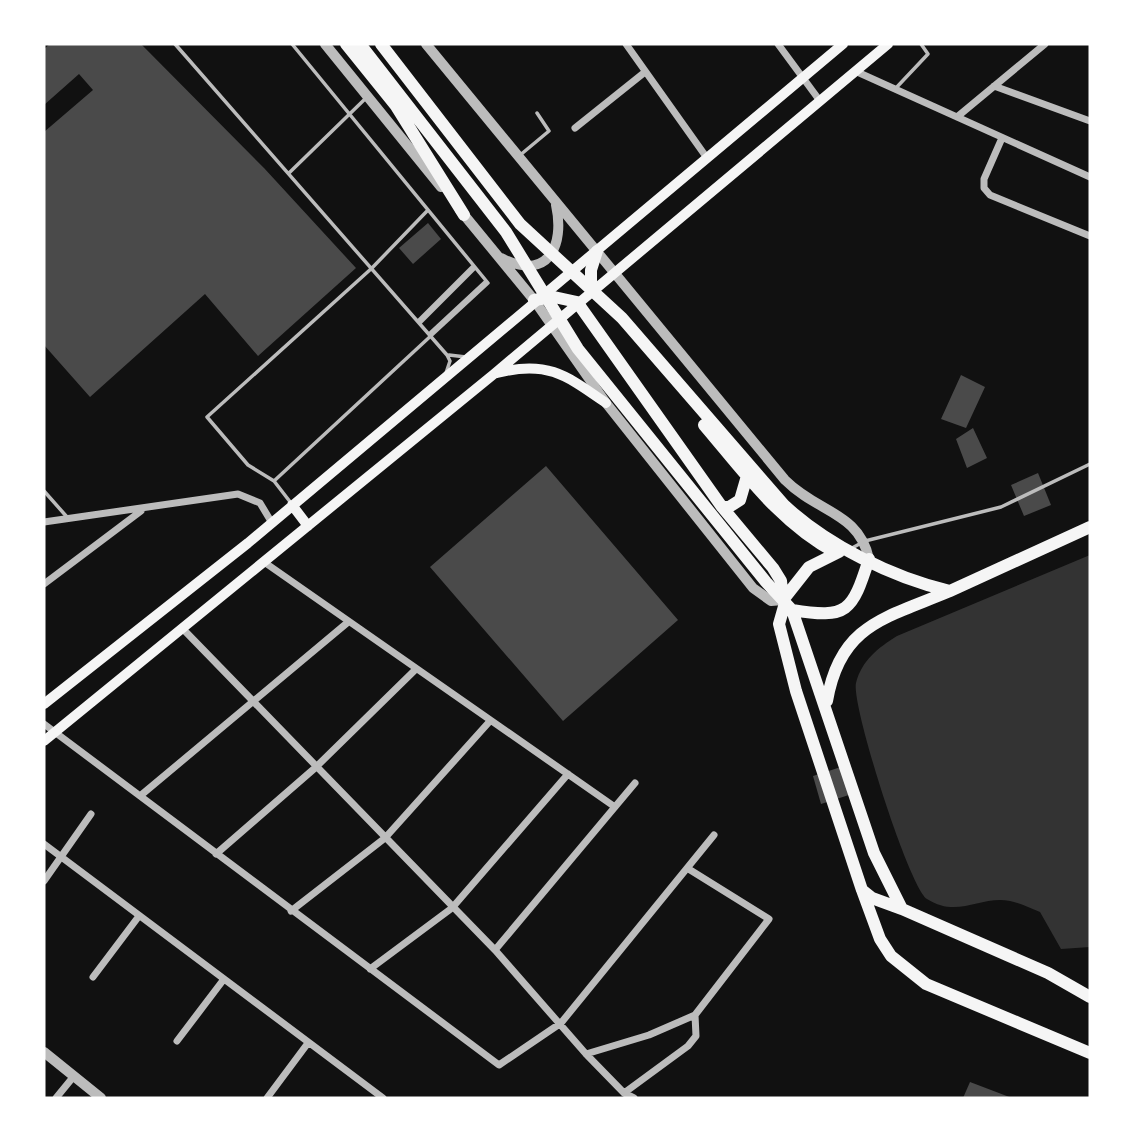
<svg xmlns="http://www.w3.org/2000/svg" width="1134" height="1142" font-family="Roboto,sans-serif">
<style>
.water{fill:#333}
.building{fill:#4a4a4a}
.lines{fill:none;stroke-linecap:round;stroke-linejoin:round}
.service{stroke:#bcbcbc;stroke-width:3.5}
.minor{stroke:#bcbcbc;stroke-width:7}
.tertiary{stroke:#bcbcbc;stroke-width:10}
.secondary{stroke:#f5f5f5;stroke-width:10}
.trunk{stroke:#f5f5f5;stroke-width:12}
</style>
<rect width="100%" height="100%" fill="#111"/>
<path class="water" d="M 1090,555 L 1090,947 L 1061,949 L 1040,912 C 1030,908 1020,903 1010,901 C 981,895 958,919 927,899 C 909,887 851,705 856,683 C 862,660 878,648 897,636 Z"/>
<path class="building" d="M 50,44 L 141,44 L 264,168 L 356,268 L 258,356 L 205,294 L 90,397 L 44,345 L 44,132 L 93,90 L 79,74 L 44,105 L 44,49 Z
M 428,223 L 441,239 L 413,264 L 399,248 Z
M 961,375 L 985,387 L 966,428 L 941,419 Z
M 973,428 L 987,458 L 967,468 L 956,439 Z
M 546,466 L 678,620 L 563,721 L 430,567 Z
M 1038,473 L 1051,505 L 1024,516 L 1011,485 Z
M 844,766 L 852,794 L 821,804 L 813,776 Z
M 970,1082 L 1012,1098 L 963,1098 Z"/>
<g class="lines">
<path class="service" d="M 175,44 L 447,355 L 450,361 L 446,373
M 895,89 L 928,54 L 921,44
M 519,156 L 549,131 L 537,113
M 289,173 L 366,98
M 418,321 L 473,266
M 420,323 L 475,268
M 429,334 L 486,281
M 449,355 L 466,357
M 274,481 L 488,283 L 292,44
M 44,491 L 67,517
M 291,503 L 274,481 L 248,465 L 207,417 L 372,268 L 428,210
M 852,548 L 865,541 L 1001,507 L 1090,464"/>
<path class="minor" d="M 626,44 L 707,158
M 778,44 L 820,101
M 855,71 L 1090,177
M 994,86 L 1090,121
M 957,117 L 1045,44
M 575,128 L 645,72
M 1002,138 L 984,179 L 984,188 L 990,195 L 1090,236
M 44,522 L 238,494 L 260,503 L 272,523
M 264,562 L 615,807
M 44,584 L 141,511
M 183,629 L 495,950 L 586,1054 L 624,1093 L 634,1098
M 44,724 L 499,1065 L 561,1023 L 714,835
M 140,796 L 347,623
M 44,844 L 383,1098
M 216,854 L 315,768 L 415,670
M 44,881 L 91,814
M 291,911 L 385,838 L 490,721
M 495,950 L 635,783
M 370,969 L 452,908 L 568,774
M 93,977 L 139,916
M 177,1041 L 224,979
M 586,1054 L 649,1035 L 695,1015 L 769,919 L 687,868
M 624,1093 L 688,1046 L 696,1036 L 695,1015
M 56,1098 L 74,1076
M 267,1098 L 308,1043"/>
<path class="tertiary" d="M 325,44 L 441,187
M 426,44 L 785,480 C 818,513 859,512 869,559
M 460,210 L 534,300 L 606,403 L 753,588 L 771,601 L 783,600
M 501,258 C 548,282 565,246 556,205
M 44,1052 L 101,1098"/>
<path class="secondary" d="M 497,373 C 547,360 566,375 606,403
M 292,505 L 308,526
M 44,704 L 248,543 L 843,44
M 44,741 L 494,374 L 888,44"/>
<path class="trunk" d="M 346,44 L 396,106 L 464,215
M 360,44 L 506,232 L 578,349 L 766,582 L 792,610 L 874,853 L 902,909 L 1048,973 L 1090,997
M 381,44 L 520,224 L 622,318 L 784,505 C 827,545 893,578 950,591 L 1090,527
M 591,291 L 591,270 L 597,251
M 534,300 L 554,297 L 577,302 L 722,507 L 773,568 L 781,581 L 783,600
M 704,425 C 745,473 780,523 836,553
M 722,507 L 729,507 L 740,500 L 747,476
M 783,600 L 809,567 L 839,552
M 785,603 L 779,624 L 796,691 L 862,890 L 880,939 L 891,956 L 926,984 L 1090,1053
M 792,610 C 848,619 852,612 869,559
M 827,701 C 840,624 886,618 950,591
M 862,890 L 872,898 L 902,909"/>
</g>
<rect width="1134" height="1142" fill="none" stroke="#ffffff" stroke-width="91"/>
</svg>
